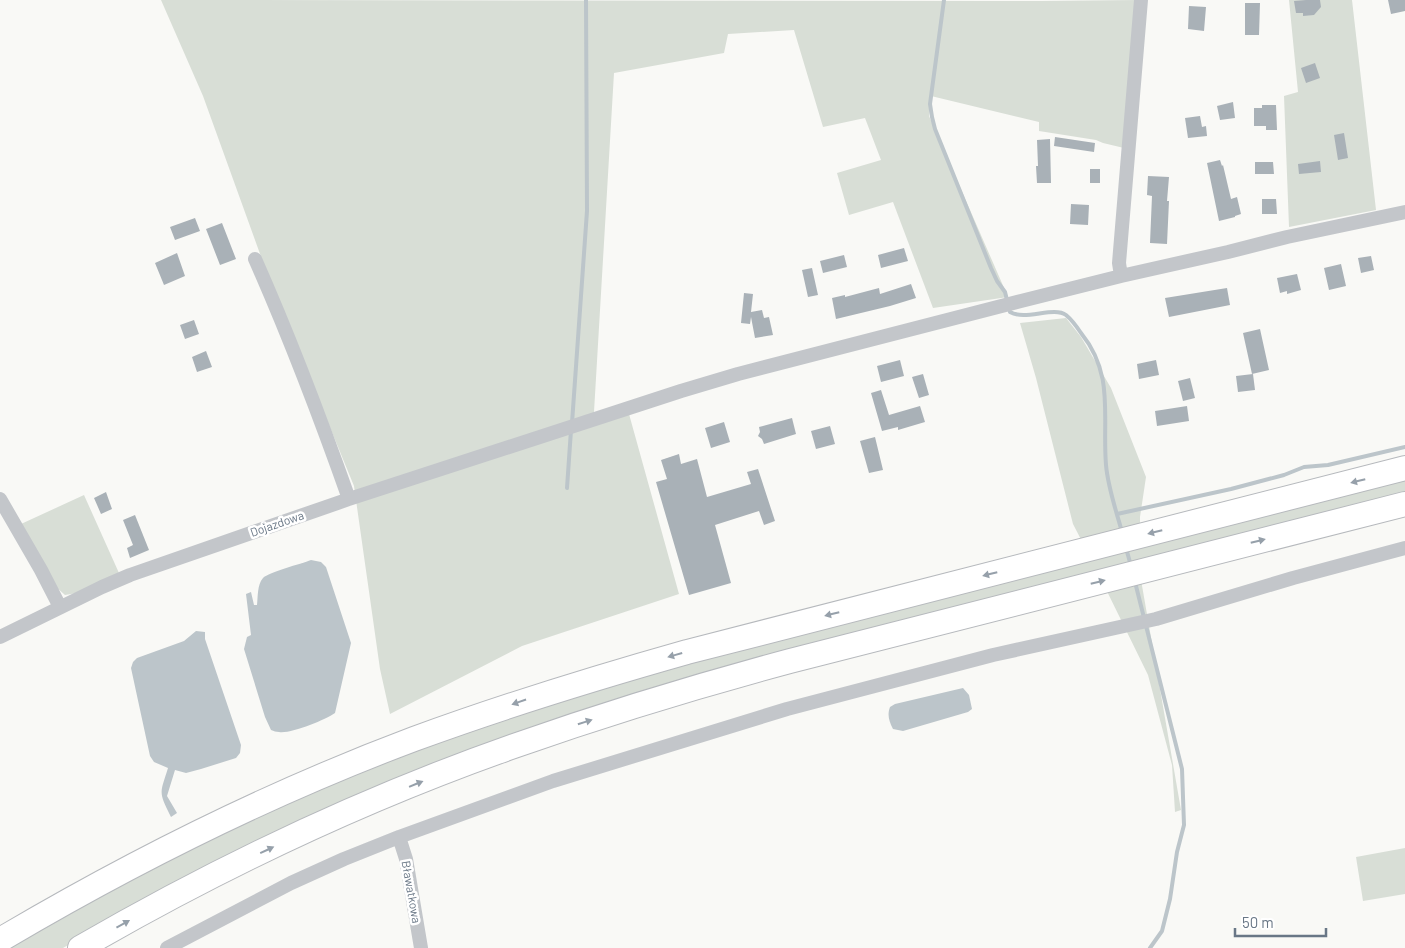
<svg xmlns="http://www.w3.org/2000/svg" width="1405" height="948" font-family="Barlow,sans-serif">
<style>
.green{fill:#d8ded6}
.water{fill:#bcc5ca}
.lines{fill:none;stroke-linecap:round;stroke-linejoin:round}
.stream{stroke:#bcc5ca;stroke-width:4}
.building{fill:#a9b1b7}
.highway-casing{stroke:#b6b9bd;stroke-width:26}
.street{stroke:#c3c6ca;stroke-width:14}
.highway{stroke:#fff;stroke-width:24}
.oneway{fill:#96a0aa}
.labels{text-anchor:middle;stroke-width:5;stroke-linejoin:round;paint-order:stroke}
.street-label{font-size:12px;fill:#697786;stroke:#fff}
</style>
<rect width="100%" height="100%" fill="#f9f9f6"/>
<path class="green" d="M 161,0 L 1041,1 L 1137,0 L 1124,148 L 1103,143 L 1096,140 L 1039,131 L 1039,122 L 931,96 L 929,116 L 1008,297 L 933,308 L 893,202 L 849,215 L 837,173 L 881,160 L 865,118 L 823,127 L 794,30 L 728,34 L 724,53 L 614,73 L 594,412 L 629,414 L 679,594 L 522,646 L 390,714 L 380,669 L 354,486 L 268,276 L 203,96 Z
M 1289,0 L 1352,0 L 1376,210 L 1289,227 L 1284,96 L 1298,92 Z
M 1066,318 L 1081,337 L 1111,388 L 1146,477 L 1140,517 L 1140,542 L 1405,475 L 1405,496 L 1140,574 L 1181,810 L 1175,812 L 1172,765 L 1148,675 L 1099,575 L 620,703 L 133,909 L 63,948 L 4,948 L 115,885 L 304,793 L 540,703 L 1089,555 L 1073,524 L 1036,378 L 1020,323 Z
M 84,495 L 119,573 L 77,593 L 65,595 L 56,587 L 21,524 Z
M 1405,848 L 1405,894 L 1363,901 L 1356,857 Z"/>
<path class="water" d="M 311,560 L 321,562 L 326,567 L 351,643 L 335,713 C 325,720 291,734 279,732 C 276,732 274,731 271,730 L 265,717 L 244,649 L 247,637 L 251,635 L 246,594 L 251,592 L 254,605 L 257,605 C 258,597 257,585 263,578 C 269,572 301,564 311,560 Z
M 196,631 L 205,632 L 205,639 L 241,745 L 240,753 L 236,758 L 201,769 L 186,773 L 175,770 L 167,796 L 177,813 L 171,817 C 158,791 160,794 168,768 L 154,762 L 150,756 L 131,668 L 133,662 L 137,658 L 184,641 Z
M 963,688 L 969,695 L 972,709 L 968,712 L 903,731 L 893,729 C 889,721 887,715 890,707 L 895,704 Z"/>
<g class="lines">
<path class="stream" d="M 944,0 L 930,104 L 932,117 L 935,129 L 991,268 L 997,281 L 1005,292 L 1010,312 C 1025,321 1054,306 1066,315 C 1072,320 1077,327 1081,333 C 1115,375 1102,416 1106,465 C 1108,488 1116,510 1122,532
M 572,423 L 587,211 L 586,0
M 567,488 L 571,430
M 1117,514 L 1231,489 L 1284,475 L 1304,467 L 1328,465 L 1405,447
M 1126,548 L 1131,566
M 1135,582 L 1182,769 L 1184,825 L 1177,852 L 1170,899 L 1162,931 L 1150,948"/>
</g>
<path class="building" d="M 1306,0 L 1320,0 L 1321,7 L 1314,15 L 1303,16 L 1303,13 L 1296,13 L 1294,1 Z
M 1388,0 L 1405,0 L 1405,11 L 1391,14 Z
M 1245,3 L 1260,3 L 1259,35 L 1245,35 Z
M 1189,6 L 1206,7 L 1204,31 L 1188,29 Z
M 1315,63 L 1320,78 L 1306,83 L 1301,68 Z
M 1233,102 L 1235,118 L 1220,120 L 1217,106 Z
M 1262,105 L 1276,105 L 1277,130 L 1266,130 L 1266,126 L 1254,126 L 1254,108 L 1262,108 Z
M 1200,116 L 1202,127 L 1206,126 L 1207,136 L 1188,138 L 1185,118 Z
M 1344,133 L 1348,158 L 1338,160 L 1334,135 Z
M 1055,137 L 1095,143 L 1094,152 L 1054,146 Z
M 1050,139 L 1051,183 L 1037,183 L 1036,166 L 1038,166 L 1037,140 Z
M 1220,160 L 1222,166 L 1223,165 L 1231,199 L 1237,197 L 1241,214 L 1235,216 L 1235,217 L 1219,221 L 1207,163 Z
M 1320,161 L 1321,172 L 1299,174 L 1298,164 Z
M 1255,162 L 1273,162 L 1274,174 L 1255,174 Z
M 1090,169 L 1100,169 L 1100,183 L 1090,183 Z
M 1148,176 L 1169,177 L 1167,201 L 1169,201 L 1167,244 L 1150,243 L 1152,196 L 1147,195 Z
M 1262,199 L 1276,199 L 1277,214 L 1262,214 Z
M 1071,204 L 1089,205 L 1088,225 L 1070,224 Z
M 195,218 L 200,231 L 175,240 L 170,227 Z
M 222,223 L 236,259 L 220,265 L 206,229 Z
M 904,248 L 908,261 L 881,268 L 878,255 Z
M 177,253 L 185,276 L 164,285 L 155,263 Z
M 844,255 L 847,267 L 823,273 L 820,261 Z
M 1371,256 L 1374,270 L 1361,273 L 1358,258 Z
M 1341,264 L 1346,286 L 1329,290 L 1324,268 Z
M 812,268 L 818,295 L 808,297 L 802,270 Z
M 1297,274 L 1301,290 L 1287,294 L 1287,291 L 1280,293 L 1277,278 Z
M 911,284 L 916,298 L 890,306 L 836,319 L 832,298 L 845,295 L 845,297 L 879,288 L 880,294 Z
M 1227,288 L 1230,305 L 1169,317 L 1165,298 Z
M 744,293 L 753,294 L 751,312 L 762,310 L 764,318 L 769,317 L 773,335 L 755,338 L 751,317 L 750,324 L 741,323 Z
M 194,320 L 199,334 L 185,339 L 180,325 Z
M 1260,329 L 1269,370 L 1252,374 L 1243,333 Z
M 206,351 L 212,367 L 197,372 L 192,357 Z
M 900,360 L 904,376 L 881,382 L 877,366 Z
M 1156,360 L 1159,375 L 1139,379 L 1137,364 Z
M 923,374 L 929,395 L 919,398 L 912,377 Z
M 1253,374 L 1255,390 L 1238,392 L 1236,376 Z
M 1190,378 L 1195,398 L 1183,401 L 1178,381 Z
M 881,390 L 889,415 L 920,406 L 925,422 L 898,430 L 898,427 L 882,431 L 871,393 Z
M 1187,406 L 1189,421 L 1157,426 L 1155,411 Z
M 792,418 L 796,434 L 764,444 L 762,439 L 758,436 L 760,432 L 759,427 Z
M 724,422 L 730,442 L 711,448 L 705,428 Z
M 830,426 L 835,444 L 816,449 L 811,431 Z
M 875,437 L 883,470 L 869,473 L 860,441 Z
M 679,454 L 681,464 L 697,459 L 707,497 L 751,484 L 747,472 L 758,469 L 775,521 L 764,525 L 759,511 L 715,525 L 731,583 L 689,595 L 656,482 L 667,479 L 661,460 Z
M 106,492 L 112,509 L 101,514 L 94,498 Z
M 135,515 L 149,550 L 130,558 L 127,548 L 133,545 L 123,520 Z"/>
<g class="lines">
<g class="highway-casing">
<path id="highway" d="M 0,940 C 132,862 270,793 414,739 C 504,706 595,678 687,652 L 1405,468
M 80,948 C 218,868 363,799 514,746 C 605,714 697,686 790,661 L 1405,504"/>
</g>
<path class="street" d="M 255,259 C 290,338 320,417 349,499
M 1121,276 L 1119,263 L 1141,0
M 0,499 L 41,570 L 60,607
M 0,637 L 102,587 L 130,575 L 349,499 L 681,391 L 738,374 L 1021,301 L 1121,276 L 1228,252 L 1287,237 L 1405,212
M 399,837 L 406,859 L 421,948
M 167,948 L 291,883 L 344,859 L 399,837 L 553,781 L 787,709 L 993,655 L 1156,619 L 1293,578 L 1405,548"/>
<use href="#highway" class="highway"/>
</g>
<defs><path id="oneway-solid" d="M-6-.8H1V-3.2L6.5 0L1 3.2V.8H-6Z" transform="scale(1.25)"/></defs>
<g class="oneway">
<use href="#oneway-solid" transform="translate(1358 481) rotate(166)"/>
<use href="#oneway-solid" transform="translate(1155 532) rotate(166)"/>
<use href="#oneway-solid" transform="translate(1258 541) rotate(-14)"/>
<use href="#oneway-solid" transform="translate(990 574) rotate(166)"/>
<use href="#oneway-solid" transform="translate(1098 582) rotate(-14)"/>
<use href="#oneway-solid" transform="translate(832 614) rotate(166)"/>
<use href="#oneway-solid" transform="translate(675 655) rotate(164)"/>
<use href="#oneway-solid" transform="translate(519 702) rotate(161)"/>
<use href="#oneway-solid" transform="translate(585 722) rotate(-18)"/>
<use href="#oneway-solid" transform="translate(416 784) rotate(-22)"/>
<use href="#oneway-solid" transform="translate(267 850) rotate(-25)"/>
<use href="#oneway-solid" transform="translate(123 924) rotate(-29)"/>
</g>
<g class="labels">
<g class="street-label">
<text transform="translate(277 524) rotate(-19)" y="4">Dojazdowa</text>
<text transform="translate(411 892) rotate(80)" y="4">Bławatkowa</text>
</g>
</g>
<path d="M1235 928v8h91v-8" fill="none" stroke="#697786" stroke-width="2.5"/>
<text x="1242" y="928" font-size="15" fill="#697786" stroke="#ffffff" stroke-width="4" paint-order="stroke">50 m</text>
</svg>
